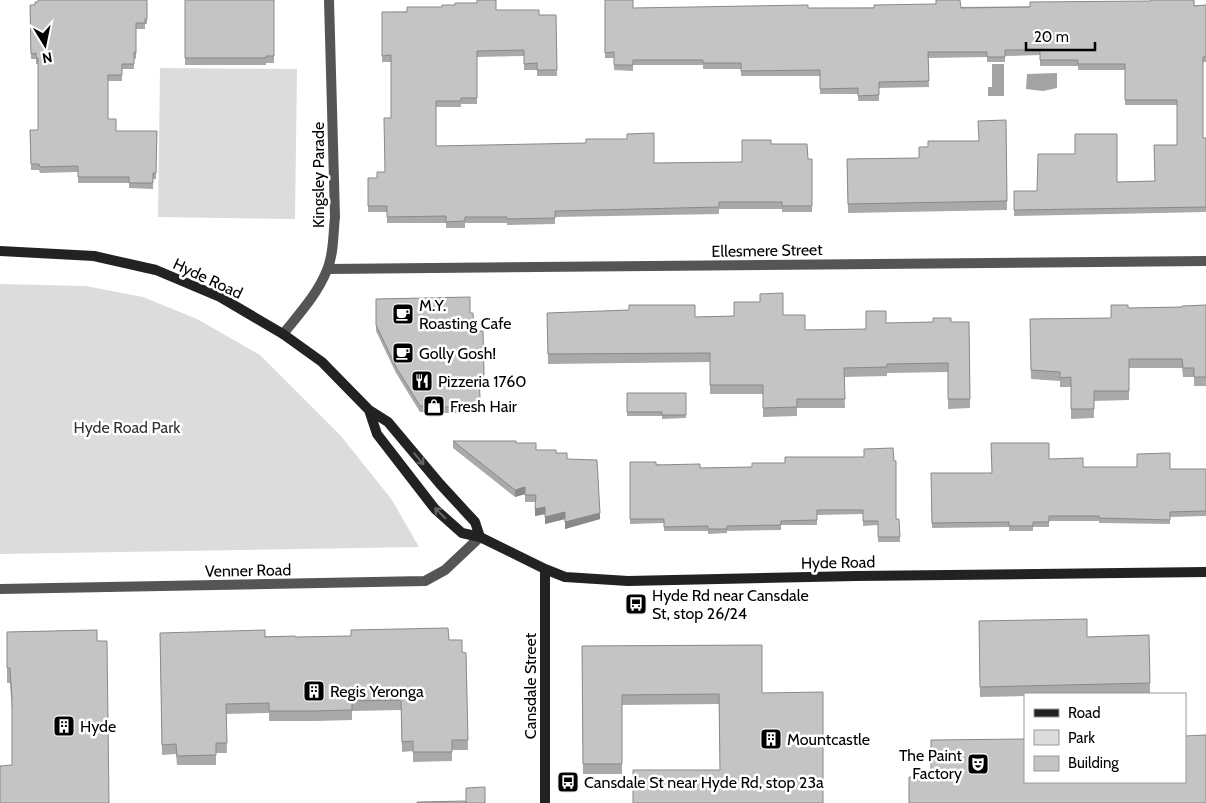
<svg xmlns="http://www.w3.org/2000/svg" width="1206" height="803" font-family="Cabin,sans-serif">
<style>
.green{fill:#dcdcdc}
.water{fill:#a3a3a3}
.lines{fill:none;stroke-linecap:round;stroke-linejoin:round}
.street{stroke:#555;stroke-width:10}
.secondary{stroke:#222;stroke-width:10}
.wall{fill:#a9a9a9}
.shaded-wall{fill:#898989}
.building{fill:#c4c4c4;stroke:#898989}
.oneway{stroke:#646464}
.labels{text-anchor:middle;stroke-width:5;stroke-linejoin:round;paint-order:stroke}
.street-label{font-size:16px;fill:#000;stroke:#fff}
.poi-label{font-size:16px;fill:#000;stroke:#fff;text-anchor:start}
.park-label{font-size:16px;fill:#333;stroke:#fff}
</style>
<rect width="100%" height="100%" fill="#fff"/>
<path class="green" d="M 160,68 L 297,69 L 295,219 L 158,217 Z
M 0,284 L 86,286 L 143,297 L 197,319 L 260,355 L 341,436 L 392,500 L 419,547 L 0,554 Z"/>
<path class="water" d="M 992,64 L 1004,64 L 1004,96 L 988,96 L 988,87 L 992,87 Z
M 1057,73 L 1057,88 L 1043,91 L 1026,89 L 1027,74 Z"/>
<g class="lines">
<path class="street" d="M 328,269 L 1206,261
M 283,334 C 299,314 317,295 327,270 C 334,254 333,234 335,217 L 329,0
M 0,589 L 425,581 L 445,570 L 480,537"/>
<path class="secondary" d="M 0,251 L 94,256 L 156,270 L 220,297 L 283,334 L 322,362 L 369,410 L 388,422 L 440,484 L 475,522 L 480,537
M 369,410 L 377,434 L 435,509 L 462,533 L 480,537 L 545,569 L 565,577 L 628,581 L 856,576 L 1206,572
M 545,803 L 545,569"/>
</g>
<path class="wall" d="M 147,0 L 147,24 L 145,24 L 145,29 L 136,29 L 136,59 L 134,58 L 134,69 L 122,69 L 122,81 L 108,81 L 108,119 L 116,131 L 157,131 L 156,179 L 153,179 L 153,189 L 129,188 L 129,183 L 78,183 L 78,172 L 40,173 L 39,170 L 31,170 L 30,130 L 38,130 L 38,64 L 36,64 L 36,59 L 31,59 L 30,5 Z
M 185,0 L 274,0 L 274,63 L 266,63 L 266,65 L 185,65 Z
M 605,0 L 633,8 L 808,8 L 1206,5 L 1206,62 L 1203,62 L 1203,138 L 1206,138 L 1206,212 L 1014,216 L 1014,191 L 1037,191 L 1117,182 L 1155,181 L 1177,145 L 1177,105 L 1125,105 L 1125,70 L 1078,70 L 1078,66 L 1040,66 L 1040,55 L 1005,56 L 1005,62 L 987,62 L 987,57 L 928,58 L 929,87 L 879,88 L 879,101 L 858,101 L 858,94 L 820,94 L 820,76 L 741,76 L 741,69 L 703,69 L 703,65 L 633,65 L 633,71 L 614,70 L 614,58 L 605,58 Z
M 496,10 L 539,15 L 556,15 L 557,76 L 537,76 L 537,70 L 524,70 L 524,56 L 477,57 L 477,104 L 461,104 L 461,107 L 436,107 L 436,146 L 654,163 L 742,162 L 771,144 L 808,159 L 812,159 L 812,212 L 782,212 L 782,209 L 719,209 L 719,214 L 555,217 L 555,224 L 507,225 L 507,223 L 465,223 L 465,228 L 446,228 L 446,223 L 387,223 L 387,212 L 368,212 L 368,178 L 377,178 L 385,172 L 391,118 L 391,62 L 382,62 L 382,12 Z
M 1006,120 L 1007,210 L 848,213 L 847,159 L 919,158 L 928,147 L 979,141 Z
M 376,299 L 470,313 L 474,331 L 483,331 L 484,381 L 480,382 L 480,405 L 471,414 L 420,412 L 396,373 L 376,331 Z
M 1206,305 L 1206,386 L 1194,386 L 1194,377 L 1183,377 L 1182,368 L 1129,368 L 1129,400 L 1094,401 L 1094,418 L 1071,419 L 1071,387 L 1060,387 L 1060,381 L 1031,379 L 1030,319 L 1111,318 L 1128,308 L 1182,307 Z
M 547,313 L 695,317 L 783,315 L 805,330 L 866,329 L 886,323 L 969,322 L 970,408 L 948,409 L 948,372 L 887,373 L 887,376 L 844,377 L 845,408 L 797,408 L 797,416 L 763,417 L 763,394 L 710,394 L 710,362 L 548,364 Z
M 627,393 L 686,393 L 686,418 L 662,419 L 662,416 L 627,416 Z
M 453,441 L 516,443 L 536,450 L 556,453 L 567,459 L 600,519 L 565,529 L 565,519 L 545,524 L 545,514 L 535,516 L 536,502 L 525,502 L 525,494 L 515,497 L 453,448 Z
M 1049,459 L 1083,467 L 1170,469 L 1206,469 L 1206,516 L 1170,517 L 1170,524 L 1099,523 L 1099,521 L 1049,521 L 1049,527 L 1033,527 L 1033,531 L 1009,531 L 1009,527 L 932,528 L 931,473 L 992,473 Z
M 894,461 L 896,519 L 899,519 L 900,542 L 878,542 L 878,525 L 863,526 L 863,514 L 817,515 L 817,525 L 781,525 L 781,530 L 727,531 L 727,533 L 708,534 L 708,531 L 664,531 L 664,523 L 630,524 L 630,462 L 700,468 L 752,467 L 785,463 Z
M 979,621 L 1087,637 L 1149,635 L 1150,693 L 1103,694 L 1025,694 L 1025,696 L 980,697 Z
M 97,630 L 12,765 L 12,713 L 10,683 L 7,683 L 7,632 Z
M 160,633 L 295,637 L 449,640 L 462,652 L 466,653 L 468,750 L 452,750 L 452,761 L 413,762 L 413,751 L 402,752 L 401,710 L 352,711 L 352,720 L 315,721 L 269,721 L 269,713 L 226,714 L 227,753 L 216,753 L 216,765 L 177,765 L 176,754 L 162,755 Z
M 762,645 L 720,770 L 719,704 L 622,705 L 622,774 L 583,774 L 582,646 Z"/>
<path class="shaded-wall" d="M 480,398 L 480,405 L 471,414 L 471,408 Z
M 525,487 L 525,494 L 515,497 L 515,490 Z
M 545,507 L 545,514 L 535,516 L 535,509 Z
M 565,512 L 565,519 L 545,524 L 545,517 Z
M 600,513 L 600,519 L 565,529 L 565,522 Z"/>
<path class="building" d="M 38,0 L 147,0 L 147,19 L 145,19 L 145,23 L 136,23 L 136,53 L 134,52 L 134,64 L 122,64 L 122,75 L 108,75 L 108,119 L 116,119 L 116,131 L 157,131 L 156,173 L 153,173 L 153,183 L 129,183 L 129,177 L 78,177 L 78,166 L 40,167 L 39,164 L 31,164 L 30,130 L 38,130 L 38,58 L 36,58 L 36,53 L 31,54 L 30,5 L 35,5 L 35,2 L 38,2 Z
M 185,0 L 274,0 L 274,56 L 266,56 L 266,58 L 185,58 Z
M 477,0 L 496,0 L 496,10 L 539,10 L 539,15 L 556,15 L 557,70 L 537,70 L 537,63 L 524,64 L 524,50 L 477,51 L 477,98 L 461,98 L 461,101 L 436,101 L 436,146 L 586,143 L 586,139 L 627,139 L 627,134 L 654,133 L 654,163 L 742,162 L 742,140 L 771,140 L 771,144 L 807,144 L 808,159 L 812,159 L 812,206 L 782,206 L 782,202 L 719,202 L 719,207 L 555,211 L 555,218 L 507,219 L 507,217 L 465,217 L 465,221 L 446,222 L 446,216 L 387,217 L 387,206 L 368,206 L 368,178 L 377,178 L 377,172 L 385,172 L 384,118 L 391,118 L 391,55 L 382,56 L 382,12 L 407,12 L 407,7 L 442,7 L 442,5 L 455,5 L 455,3 L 477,3 Z
M 605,0 L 633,0 L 633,8 L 808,5 L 808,8 L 874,8 L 874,5 L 936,4 L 936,0 L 960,0 L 961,8 L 1030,7 L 1030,2 L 1151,1 L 1151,0 L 1194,0 L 1194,6 L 1206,5 L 1206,57 L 1203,57 L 1203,138 L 1206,138 L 1206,207 L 1014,210 L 1014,191 L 1037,191 L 1038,154 L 1075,154 L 1075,134 L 1117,134 L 1117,182 L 1155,181 L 1154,145 L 1177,145 L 1177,100 L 1125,100 L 1125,64 L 1078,64 L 1078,60 L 1040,60 L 1040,50 L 1005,50 L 1005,57 L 987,57 L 987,52 L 928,52 L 929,81 L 879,82 L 879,95 L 858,96 L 858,88 L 820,89 L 820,70 L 741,71 L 741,63 L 703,63 L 703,60 L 633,60 L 633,65 L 614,65 L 614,52 L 605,53 Z
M 1006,120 L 1007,201 L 848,204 L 847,159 L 919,158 L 919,147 L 928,147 L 928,141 L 979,141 L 978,121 Z
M 783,293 L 783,315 L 805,315 L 805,330 L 866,329 L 866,311 L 886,311 L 886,323 L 933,322 L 933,318 L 951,318 L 951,322 L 969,322 L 970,399 L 948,399 L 948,363 L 887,364 L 887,367 L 844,368 L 845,399 L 797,399 L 797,407 L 763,408 L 763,385 L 710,385 L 710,353 L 548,354 L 547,313 L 629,310 L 629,305 L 695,305 L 695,317 L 734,316 L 734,302 L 760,302 L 760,294 Z
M 470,297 L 470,313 L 473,313 L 474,331 L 483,331 L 484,375 L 479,375 L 480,398 L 471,408 L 420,406 L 396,367 L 376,325 L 376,299 Z
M 1111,305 L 1128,305 L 1128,308 L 1182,307 L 1182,306 L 1206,305 L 1206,377 L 1194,377 L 1194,368 L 1183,368 L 1182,359 L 1129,359 L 1129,391 L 1094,391 L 1094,409 L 1071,409 L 1071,377 L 1060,378 L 1060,372 L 1031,370 L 1030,319 L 1111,318 Z
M 627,393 L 686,393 L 686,415 L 662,415 L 662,412 L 627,412 Z
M 453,441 L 516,441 L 516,443 L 536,443 L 536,450 L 556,450 L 556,453 L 567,453 L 567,459 L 597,460 L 600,513 L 565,522 L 565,512 L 545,517 L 545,507 L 535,509 L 536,495 L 525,495 L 525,487 L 515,490 Z
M 991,443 L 1049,443 L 1049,459 L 1083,458 L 1083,467 L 1137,467 L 1137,454 L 1170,453 L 1170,469 L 1206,469 L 1206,511 L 1170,512 L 1170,520 L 1099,518 L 1099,516 L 1049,516 L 1049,522 L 1033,522 L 1033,526 L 1009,526 L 1009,522 L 932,523 L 931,473 L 992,473 Z
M 893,448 L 894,461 L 896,461 L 896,519 L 899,519 L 900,537 L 878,537 L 878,521 L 863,521 L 863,510 L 817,510 L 817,520 L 781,521 L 781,525 L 727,526 L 727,529 L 708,529 L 708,526 L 664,527 L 664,519 L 630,519 L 630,462 L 656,462 L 656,465 L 700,464 L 700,468 L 752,467 L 752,463 L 785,463 L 785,457 L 864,457 L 864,449 Z
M 1087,619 L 1087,637 L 1149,635 L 1150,683 L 980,687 L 979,621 Z
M 448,628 L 449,640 L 462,640 L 462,652 L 466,653 L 468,740 L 452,740 L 452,752 L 413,752 L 413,741 L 402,742 L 401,700 L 352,701 L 352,710 L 315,711 L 269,711 L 269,703 L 226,704 L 227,743 L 216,743 L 216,755 L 177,756 L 176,744 L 162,745 L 160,633 L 265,630 L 265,637 L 295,636 L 295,637 L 351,636 L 351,630 Z
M 97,630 L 97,641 L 107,641 L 109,803 L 0,803 L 0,766 L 12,765 L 12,698 L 10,668 L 7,668 L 7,632 Z
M 762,645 L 762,693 L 823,692 L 823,803 L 633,803 L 633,770 L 720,770 L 719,694 L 622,695 L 622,764 L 583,764 L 582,646 Z
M 1206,735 L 1206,803 L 909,803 L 909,777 L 931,777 L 931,740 L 1025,739 L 1025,782 L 1185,782 L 1185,736 Z
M 485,787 L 485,803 L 466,803 L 466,788 Z
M 465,801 L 466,803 L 417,803 L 417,802 Z"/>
<defs><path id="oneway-shaft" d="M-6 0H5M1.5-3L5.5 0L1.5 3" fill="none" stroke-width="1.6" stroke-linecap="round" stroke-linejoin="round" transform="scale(1.25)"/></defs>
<g class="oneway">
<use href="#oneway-shaft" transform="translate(419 459) rotate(50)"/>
<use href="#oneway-shaft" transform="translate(440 513) rotate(-136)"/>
</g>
<defs>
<g id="cafe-square" transform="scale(1.125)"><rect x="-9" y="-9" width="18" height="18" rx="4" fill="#000" stroke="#fff"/><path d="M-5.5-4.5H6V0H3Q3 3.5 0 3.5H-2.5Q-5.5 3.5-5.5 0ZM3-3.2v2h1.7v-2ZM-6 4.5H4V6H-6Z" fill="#fff"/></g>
<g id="restaurant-square" transform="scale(1.125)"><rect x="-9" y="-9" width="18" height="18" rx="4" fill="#000" stroke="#fff"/><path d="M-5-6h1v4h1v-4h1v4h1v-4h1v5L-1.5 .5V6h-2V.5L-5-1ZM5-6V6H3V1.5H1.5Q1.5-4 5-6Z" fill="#fff"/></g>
<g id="shop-square" transform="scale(1.125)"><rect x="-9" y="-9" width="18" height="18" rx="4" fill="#000" stroke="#fff"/><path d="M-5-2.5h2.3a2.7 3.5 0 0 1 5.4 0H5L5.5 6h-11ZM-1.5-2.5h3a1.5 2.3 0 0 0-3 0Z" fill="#fff"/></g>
<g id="bus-square" transform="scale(1.125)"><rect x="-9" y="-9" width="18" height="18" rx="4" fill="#000" stroke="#fff"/><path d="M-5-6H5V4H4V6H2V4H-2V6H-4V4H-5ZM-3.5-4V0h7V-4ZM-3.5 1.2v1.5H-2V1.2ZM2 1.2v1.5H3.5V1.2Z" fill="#fff"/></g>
<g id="building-square" transform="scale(1.125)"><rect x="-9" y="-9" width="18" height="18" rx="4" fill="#000" stroke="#fff"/><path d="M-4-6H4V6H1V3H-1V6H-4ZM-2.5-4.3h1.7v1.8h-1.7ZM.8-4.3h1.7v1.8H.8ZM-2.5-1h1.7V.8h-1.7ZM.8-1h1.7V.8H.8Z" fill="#fff"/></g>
<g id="theatre-square" transform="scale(1.125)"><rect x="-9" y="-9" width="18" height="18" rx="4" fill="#000" stroke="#fff"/><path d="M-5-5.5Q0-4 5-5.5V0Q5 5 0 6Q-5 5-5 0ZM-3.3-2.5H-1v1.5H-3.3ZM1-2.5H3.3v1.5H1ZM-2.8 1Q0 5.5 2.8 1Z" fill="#fff"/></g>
</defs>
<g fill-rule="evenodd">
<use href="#cafe-square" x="403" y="314"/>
<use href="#cafe-square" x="403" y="353"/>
<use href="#restaurant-square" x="422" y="381"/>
<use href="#shop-square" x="434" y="406"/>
<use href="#bus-square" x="636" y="604"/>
<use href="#building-square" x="314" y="691"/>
<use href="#building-square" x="64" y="726"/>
<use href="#building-square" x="771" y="739"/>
<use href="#theatre-square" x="978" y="764"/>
<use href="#bus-square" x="568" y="782"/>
</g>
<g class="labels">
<g class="street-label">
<text transform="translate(318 175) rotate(-90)" y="6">Kingsley Parade</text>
<text transform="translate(767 250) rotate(-1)" y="6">Ellesmere Street</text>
<text transform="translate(208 278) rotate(25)" y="6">Hyde Road</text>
<text transform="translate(838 562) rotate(-1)" y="6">Hyde Road</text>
<text transform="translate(248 570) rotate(-1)" y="6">Venner Road</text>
<text transform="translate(530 686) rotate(-90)" y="6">Cansdale Street</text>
</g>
<g class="poi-label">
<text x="419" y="311">M.Y.<tspan x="419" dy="18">Roasting Cafe</tspan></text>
<text x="419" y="359">Golly Gosh!</text>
<text x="438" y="387">Pizzeria 1760</text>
<text x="450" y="412">Fresh Hair</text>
<text x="652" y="601">Hyde Rd near Cansdale<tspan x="652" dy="18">St, stop 26/24</tspan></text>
<text x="330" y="697">Regis Yeronga</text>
<text x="80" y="732">Hyde</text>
<text x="787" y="745">Mountcastle</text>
<text x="962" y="761" text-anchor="end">The Paint<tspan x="962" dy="18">Factory</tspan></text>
<text x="584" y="788">Cansdale St near Hyde Rd, stop 23a</text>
</g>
<g class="park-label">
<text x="127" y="433">Hyde Road Park</text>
</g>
</g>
<rect x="1024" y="693" width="162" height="90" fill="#ffffff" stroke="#999999"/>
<rect x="1034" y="709" width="25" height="8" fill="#222222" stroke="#999999"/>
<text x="1068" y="718" font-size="15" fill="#000000">Road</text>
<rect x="1034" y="730" width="25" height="15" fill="#dcdcdc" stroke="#999999"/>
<text x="1068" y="743" font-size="15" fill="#000000">Park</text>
<rect x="1034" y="756" width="25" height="15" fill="#c4c4c4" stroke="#999999"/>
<text x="1068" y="768" font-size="15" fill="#000000">Building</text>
<g transform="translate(45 45) rotate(170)" stroke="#ffffff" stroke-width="4" paint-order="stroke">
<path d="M0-4L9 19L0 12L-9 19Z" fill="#000000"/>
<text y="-8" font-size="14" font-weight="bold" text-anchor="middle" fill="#000000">N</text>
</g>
<path d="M1026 42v8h69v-8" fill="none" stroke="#000000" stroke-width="2.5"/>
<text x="1034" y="42" font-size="15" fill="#000000" stroke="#ffffff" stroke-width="4" paint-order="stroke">20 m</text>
</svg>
